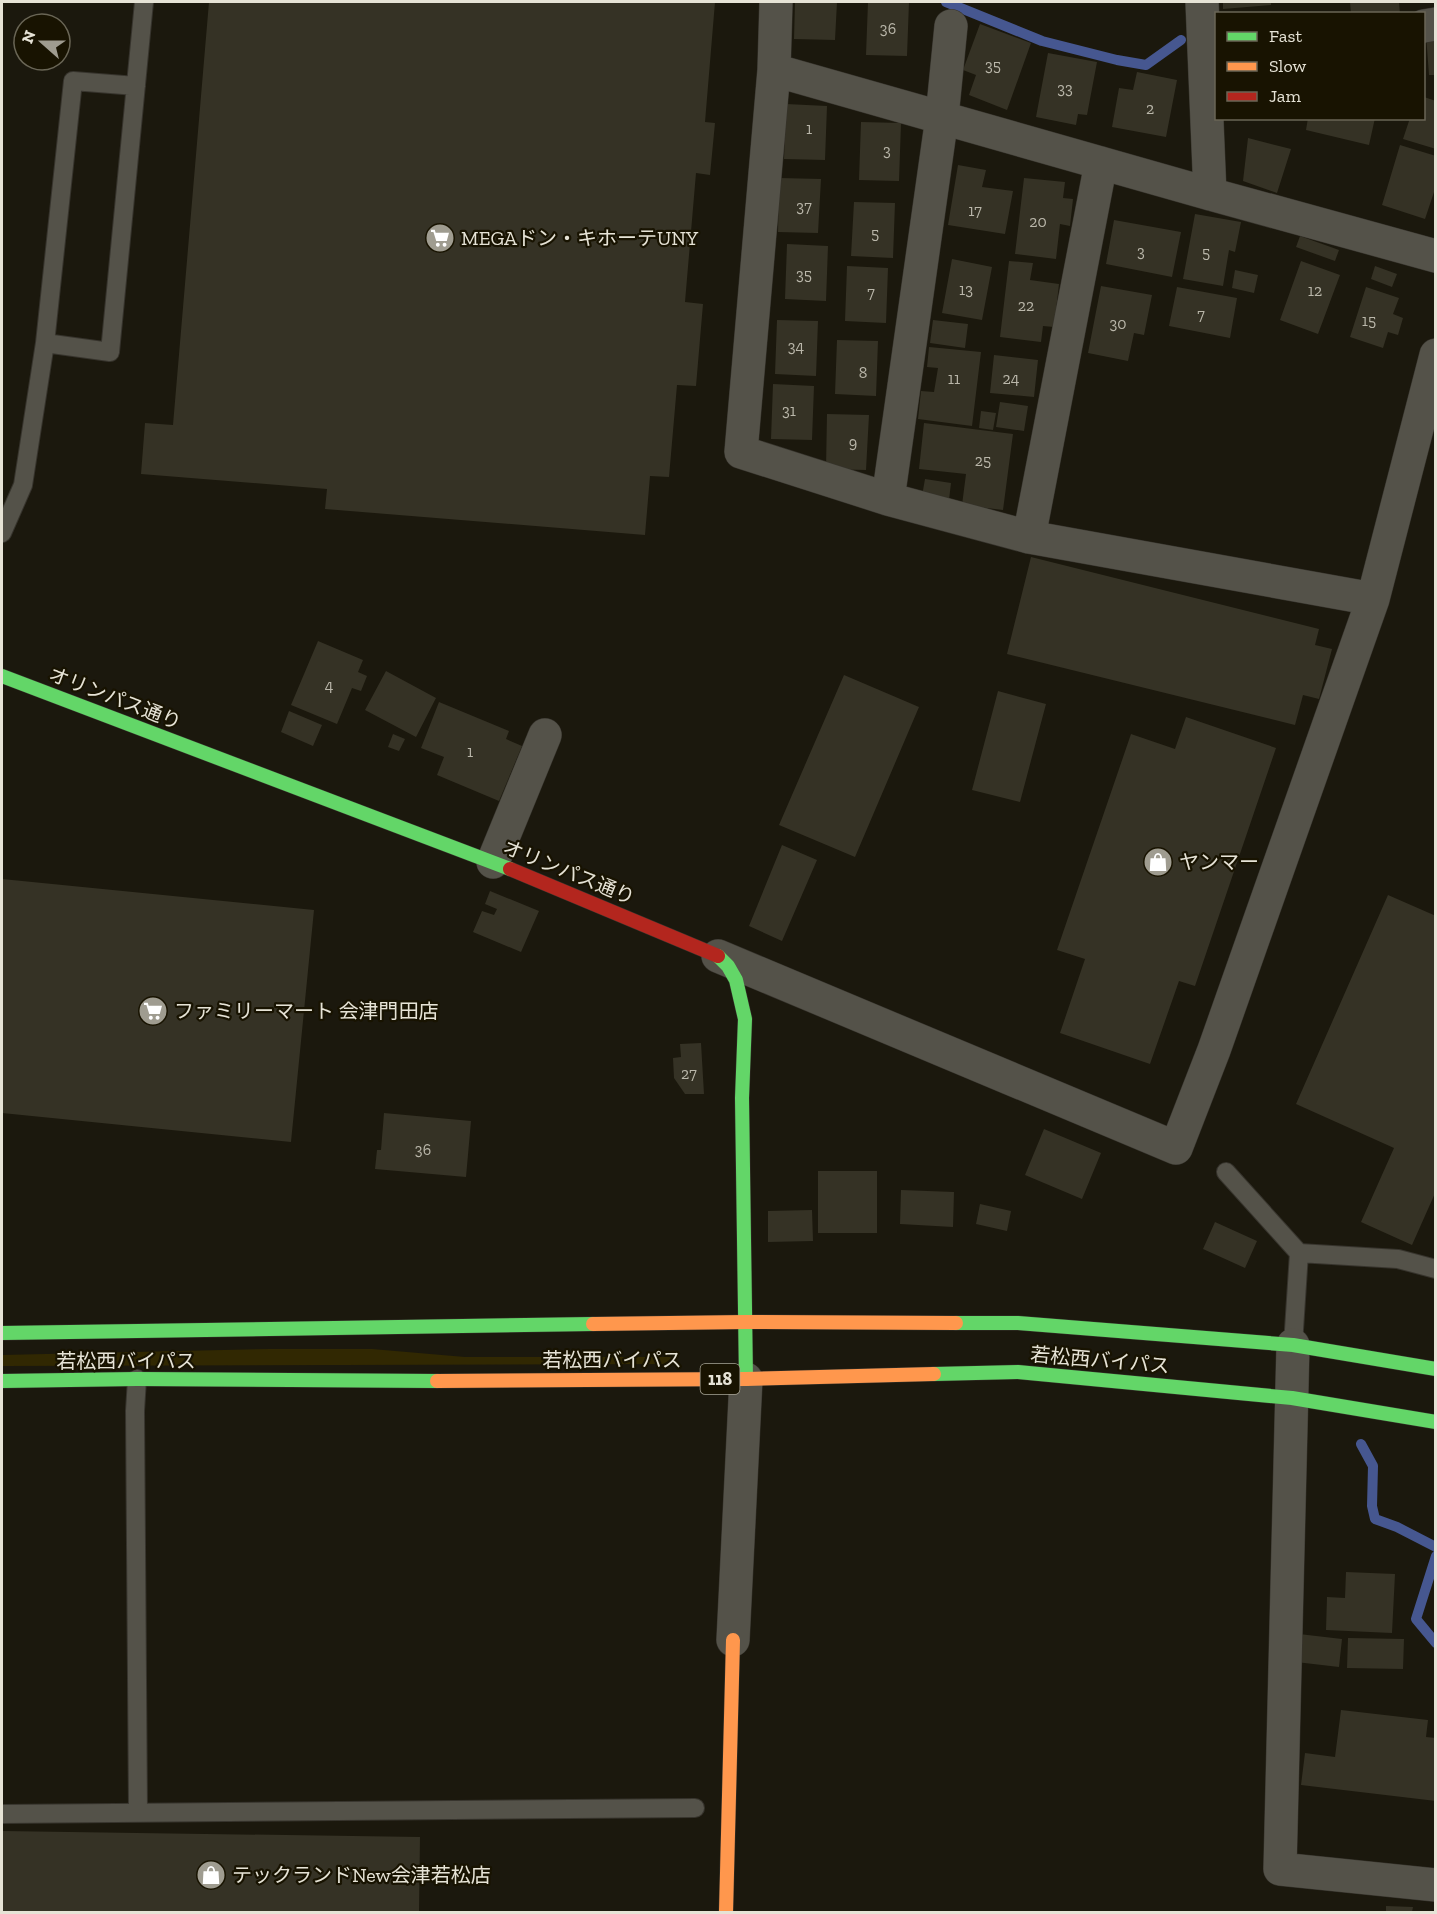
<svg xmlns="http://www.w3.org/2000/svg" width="1437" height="1914" font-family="'Zilla Slab','Noto Sans JP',serif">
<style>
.green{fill:#312802}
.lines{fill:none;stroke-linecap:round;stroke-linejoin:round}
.stream{stroke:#465790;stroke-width:10}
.building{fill:#353225}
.lane-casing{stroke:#37342d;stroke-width:20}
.street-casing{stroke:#37342d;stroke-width:34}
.fast-casing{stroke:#37342d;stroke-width:15}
.slow-casing{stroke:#37342d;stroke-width:15}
.jam-casing{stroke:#37342d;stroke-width:15}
.lane{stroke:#545249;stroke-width:18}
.street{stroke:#545249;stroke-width:33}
.fast{stroke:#63d668;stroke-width:14}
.slow{stroke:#ff974d;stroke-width:14}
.jam{stroke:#b3261e;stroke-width:14}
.labels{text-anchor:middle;stroke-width:4.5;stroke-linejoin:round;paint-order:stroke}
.number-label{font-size:16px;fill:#bab7aa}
.shield{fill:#181301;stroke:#a8a596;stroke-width:1.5}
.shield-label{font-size:18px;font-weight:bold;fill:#e6e3d6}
.poi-label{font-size:20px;fill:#e6e3d6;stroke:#181301;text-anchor:start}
.street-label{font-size:20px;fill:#e6e3d6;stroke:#181301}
</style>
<rect width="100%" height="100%" fill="#1b180d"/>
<path class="green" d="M 270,1349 L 372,1349 L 465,1357 L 670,1357 L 675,1362 L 671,1364 L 2,1366 L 2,1355 Z"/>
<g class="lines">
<path class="stream" d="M 946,2 L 1042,41 L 1117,60 L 1146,65 L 1181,40
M 1361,1444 L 1373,1466 L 1372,1506 L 1375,1519 L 1397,1527 L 1436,1547
M 1436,1556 L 1416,1619 L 1436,1643"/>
</g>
<path class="building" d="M 209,2 L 715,2 L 705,122 L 715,123 L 710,175 L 696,173 L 685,302 L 703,304 L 696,386 L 677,385 L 669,477 L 650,476 L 645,535 L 325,509 L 327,489 L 141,474 L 145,423 L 173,425 Z
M 795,2 L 837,2 L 835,40 L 794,39 Z
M 868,2 L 909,2 L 907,56 L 866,55 Z
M 1223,2 L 1271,2 L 1271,5 L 1223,9 Z
M 1350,2 L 1399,2 L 1400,14 L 1351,14 Z
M 980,24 L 1031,43 L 1007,110 L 969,95 L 976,75 L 963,70 Z
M 1436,34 L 1436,75 L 1429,75 L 1426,35 Z
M 1048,53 L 1097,62 L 1087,115 L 1078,114 L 1076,125 L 1036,117 Z
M 1137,72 L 1177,80 L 1166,137 L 1112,127 L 1119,88 L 1133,90 Z
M 1424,97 L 1436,101 L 1436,149 L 1403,139 L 1410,118 L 1424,118 Z
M 786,104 L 827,106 L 825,160 L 784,159 Z
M 1308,118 L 1375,118 L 1369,145 L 1306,130 Z
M 861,122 L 901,123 L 899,181 L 859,180 Z
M 1248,138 L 1291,149 L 1277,193 L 1243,181 Z
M 1400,145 L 1436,156 L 1436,186 L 1425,219 L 1382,205 Z
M 958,165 L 986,170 L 982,187 L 1013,191 L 1005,234 L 948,225 Z
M 779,178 L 821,179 L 818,233 L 778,232 Z
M 1024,178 L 1065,182 L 1063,198 L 1073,199 L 1070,226 L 1060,224 L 1056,259 L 1015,254 Z
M 854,202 L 895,203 L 893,258 L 851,256 Z
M 1195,214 L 1241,222 L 1235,252 L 1229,250 L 1223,286 L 1183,279 Z
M 1114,220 L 1181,232 L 1172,277 L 1106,264 Z
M 1300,236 L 1339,250 L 1335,261 L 1296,247 Z
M 787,244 L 828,246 L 826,301 L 785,299 Z
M 952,259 L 992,267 L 982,320 L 942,313 Z
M 1009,261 L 1033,263 L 1030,280 L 1059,284 L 1054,327 L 1043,326 L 1041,342 L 1000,337 Z
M 1301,261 L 1340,275 L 1318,334 L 1280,320 Z
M 847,266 L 888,268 L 886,323 L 845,321 Z
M 1375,266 L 1397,274 L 1392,287 L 1371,279 Z
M 1235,270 L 1258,275 L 1254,293 L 1232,288 Z
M 1101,286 L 1152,295 L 1144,335 L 1134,333 L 1128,361 L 1088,353 Z
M 1177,287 L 1237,298 L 1230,338 L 1169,326 Z
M 1366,287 L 1399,298 L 1393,314 L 1403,318 L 1398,335 L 1388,332 L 1383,348 L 1350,337 Z
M 777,320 L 818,321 L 816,376 L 775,374 Z
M 933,320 L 968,324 L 965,348 L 930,343 Z
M 837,340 L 878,341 L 876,396 L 835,394 Z
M 929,347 L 981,352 L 972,426 L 918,419 L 921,391 L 934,392 L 938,368 L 927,367 Z
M 994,355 L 1038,360 L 1034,397 L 990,393 Z
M 773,384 L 814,386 L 812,440 L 771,439 Z
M 1000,402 L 1028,406 L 1024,431 L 996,427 Z
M 981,411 L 996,413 L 993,430 L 979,428 Z
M 827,414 L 869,415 L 866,470 L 826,469 Z
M 924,423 L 1013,434 L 1003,510 L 962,505 L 966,474 L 919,469 Z
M 925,479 L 951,483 L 949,500 L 922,496 Z
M 1031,557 L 1319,629 L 1315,645 L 1332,649 L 1319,699 L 1303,695 L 1295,725 L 1007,654 Z
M 318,641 L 363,660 L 358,672 L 367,676 L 361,691 L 352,688 L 337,724 L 291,705 Z
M 386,671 L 436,698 L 416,737 L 365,710 Z
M 844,675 L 919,707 L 855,857 L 779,825 Z
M 998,691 L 1046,704 L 1020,802 L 972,790 Z
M 439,702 L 509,731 L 506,739 L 522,746 L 499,801 L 437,775 L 444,757 L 421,748 Z
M 289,711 L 322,725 L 313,746 L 281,732 Z
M 1186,717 L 1276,748 L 1195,986 L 1179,981 L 1150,1064 L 1060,1033 L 1085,959 L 1057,950 L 1131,734 L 1175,749 Z
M 393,734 L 405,739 L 399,751 L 388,747 Z
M 782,845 L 817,860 L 782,941 L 749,926 Z
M 2,879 L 314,910 L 291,1142 L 2,1113 Z
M 490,891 L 539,911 L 521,952 L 473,932 L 482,911 L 494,915 L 497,909 L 485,904 Z
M 1388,895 L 1436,916 L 1436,1191 L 1412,1245 L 1361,1222 L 1394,1148 L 1296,1104 Z
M 701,1043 L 704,1094 L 685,1094 L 674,1078 L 673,1058 L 681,1057 L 680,1044 Z
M 384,1113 L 471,1121 L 466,1177 L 375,1169 L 377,1150 L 381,1150 Z
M 1044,1129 L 1101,1153 L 1082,1199 L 1025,1175 Z
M 818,1171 L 877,1171 L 877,1233 L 818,1233 Z
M 901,1190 L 954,1192 L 953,1227 L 900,1224 Z
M 980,1204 L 1011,1211 L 1007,1231 L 976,1224 Z
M 812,1210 L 813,1241 L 768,1242 L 768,1211 Z
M 1215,1222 L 1257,1241 L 1245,1268 L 1203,1249 Z
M 1346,1572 L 1395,1574 L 1392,1633 L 1326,1630 L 1327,1597 L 1345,1598 Z
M 1299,1634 L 1342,1639 L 1339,1667 L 1296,1662 Z
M 1348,1638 L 1404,1639 L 1403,1669 L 1347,1668 Z
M 1341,1710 L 1428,1720 L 1426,1737 L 1436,1738 L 1436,1801 L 1301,1785 L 1305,1753 L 1335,1757 Z
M 2,1831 L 420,1837 L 419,1912 L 2,1912 Z
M 1386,1906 L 1413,1907 L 1412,1912 L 1386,1912 Z"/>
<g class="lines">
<g class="lane-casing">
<path id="lane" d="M 45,343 L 73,81 L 136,86
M 2,533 L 23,485 L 45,343 L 110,352 L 144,2
M 1226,1172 L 1299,1253 L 1293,1345
M 1299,1253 L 1398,1259 L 1436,1269
M 137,1379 L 135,1411 L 138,1813
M 2,1814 L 695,1808"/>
</g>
<g class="street-casing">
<path id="street" d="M 776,2 L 774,70 L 741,452 L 888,499 L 1029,537 L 1373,599
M 1202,2 L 1210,194
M 1424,26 L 1436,24
M 774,70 L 1210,194 L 1436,256
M 888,499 L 942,117 L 951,26
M 1029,537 L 1101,163
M 493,862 L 545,735
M 718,956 L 1176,1148 L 1214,1050 L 1373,599 L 1436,355
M 1293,1345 L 1280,1869 L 1436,1885
M 733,1640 L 746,1379"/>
</g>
<g class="fast-casing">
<path id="fast" d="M 2,676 L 510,869
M 718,956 L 728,966 L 736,980 L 745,1019 L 742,1098 L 746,1379
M 956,1323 L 1018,1323 L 1293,1345 L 1436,1369
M 2,1333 L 593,1324
M 934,1374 L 1018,1372 L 1292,1398 L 1436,1422
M 2,1381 L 137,1379 L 437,1381"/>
</g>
<g class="slow-casing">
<path id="slow" d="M 593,1324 L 745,1322 L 956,1323
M 437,1381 L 746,1379 L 934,1374
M 726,1912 L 733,1640"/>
</g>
<g class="jam-casing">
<path id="jam" d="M 510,869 L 718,956"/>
</g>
<use href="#lane" class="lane"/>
<use href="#street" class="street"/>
<use href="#fast" class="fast"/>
<use href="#slow" class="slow"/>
<use href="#jam" class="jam"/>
</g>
<defs>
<g id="supermarket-disc" transform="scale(1.5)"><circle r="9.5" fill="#9f9c90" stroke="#181301"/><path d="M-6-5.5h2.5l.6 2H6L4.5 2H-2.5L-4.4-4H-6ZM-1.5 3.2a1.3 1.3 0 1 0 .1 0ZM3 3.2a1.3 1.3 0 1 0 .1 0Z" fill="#fff"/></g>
<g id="shop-disc" transform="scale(1.5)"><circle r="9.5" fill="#9f9c90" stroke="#181301"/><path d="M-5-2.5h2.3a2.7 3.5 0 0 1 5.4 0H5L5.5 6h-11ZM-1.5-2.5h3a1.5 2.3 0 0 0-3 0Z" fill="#fff"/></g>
</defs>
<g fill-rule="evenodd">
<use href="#supermarket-disc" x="440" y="238"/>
<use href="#shop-disc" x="1158" y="862"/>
<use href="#supermarket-disc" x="153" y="1011"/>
<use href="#shop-disc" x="211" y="1875"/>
</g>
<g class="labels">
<g class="number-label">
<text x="888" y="34">36</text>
<text x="993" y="71">35</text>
<text x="1065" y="94">33</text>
<text x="1150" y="114">2</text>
<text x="809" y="134">1</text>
<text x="887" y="156">3</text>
<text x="804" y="212">37</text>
<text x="975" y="216">17</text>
<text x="1038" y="227">20</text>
<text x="875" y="239">5</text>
<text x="1141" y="257">3</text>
<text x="1206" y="258">5</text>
<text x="804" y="280">35</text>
<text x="966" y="295">13</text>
<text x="1315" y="296">12</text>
<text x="871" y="298">7</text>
<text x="1026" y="311">22</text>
<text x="1201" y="320">7</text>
<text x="1369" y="326">15</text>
<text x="1118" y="329">30</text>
<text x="796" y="352">34</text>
<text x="863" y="378">8</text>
<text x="954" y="384">11</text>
<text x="1011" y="384">24</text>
<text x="789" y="416">31</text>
<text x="853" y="448">9</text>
<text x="983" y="466">25</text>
<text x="329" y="691">4</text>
<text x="470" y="757">1</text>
<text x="689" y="1079">27</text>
<text x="423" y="1155">36</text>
</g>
<rect class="shield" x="700.5" y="1364" width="39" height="30" rx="4.5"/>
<g class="shield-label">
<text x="720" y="1385">118</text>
</g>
<g class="poi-label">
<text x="461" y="245">MEGAドン・キホーテUNY</text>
<text x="1179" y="869">ヤンマー</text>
<text x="174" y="1018">ファミリーマート 会津門田店</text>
<text x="232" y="1882">テックランドNew会津若松店</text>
</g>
<g class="street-label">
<text transform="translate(115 698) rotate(21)" y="7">オリンパス通り</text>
<text transform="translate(569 872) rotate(22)" y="7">オリンパス通り</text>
<text x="612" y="1367">若松西バイパス</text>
<text transform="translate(1100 1360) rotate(5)" y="7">若松西バイパス</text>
<text x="126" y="1368">若松西バイパス</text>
</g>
</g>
<rect width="1437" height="1914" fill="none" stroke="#e6e3d6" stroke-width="6"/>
<rect x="1215" y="12" width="210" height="108" fill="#181301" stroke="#6a6656" stroke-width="1.5"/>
<rect x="1227" y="32" width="30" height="9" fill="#63d668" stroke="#6a6656" stroke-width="1.5"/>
<text x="1269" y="42" font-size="18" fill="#e6e3d6">Fast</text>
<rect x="1227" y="62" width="30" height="9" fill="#ff974d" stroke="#6a6656" stroke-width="1.5"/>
<text x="1269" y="72" font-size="18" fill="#e6e3d6">Slow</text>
<rect x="1227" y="92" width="30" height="9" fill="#b3261e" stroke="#6a6656" stroke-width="1.5"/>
<text x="1269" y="102" font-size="18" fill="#e6e3d6">Jam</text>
<g transform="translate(42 42) rotate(291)"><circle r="28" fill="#181301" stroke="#6a6656" stroke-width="1.5"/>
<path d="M0-4.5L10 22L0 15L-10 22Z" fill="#9f9c90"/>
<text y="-9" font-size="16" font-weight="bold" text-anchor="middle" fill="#e6e3d6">N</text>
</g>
</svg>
